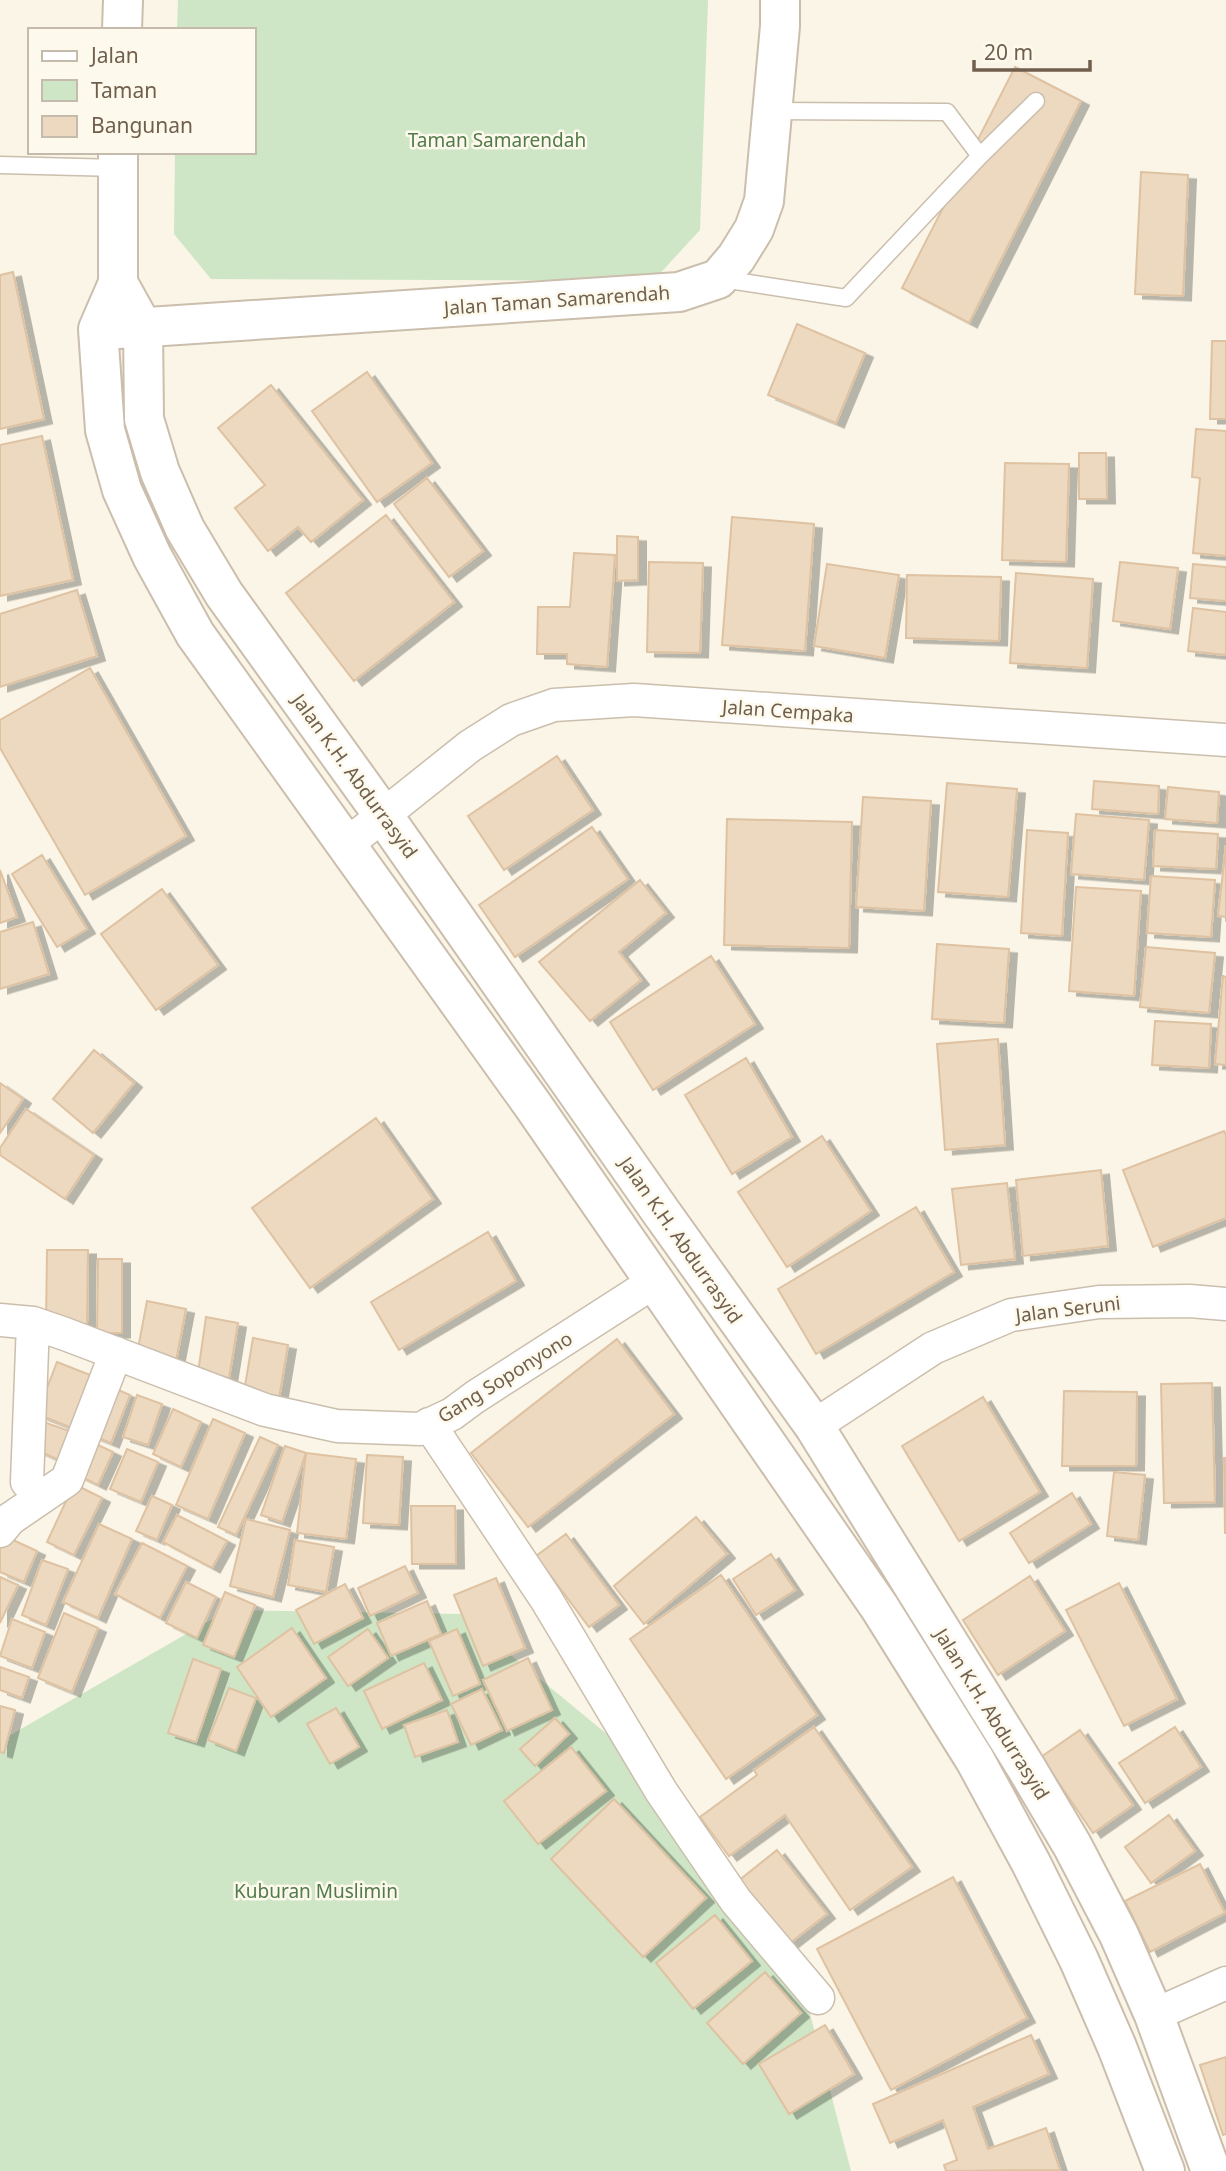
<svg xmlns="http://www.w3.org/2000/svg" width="1226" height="2171" font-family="'Noto Sans',sans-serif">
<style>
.green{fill:#cee6c6}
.building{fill:#edd9c0;stroke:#dec2a2;stroke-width:2;filter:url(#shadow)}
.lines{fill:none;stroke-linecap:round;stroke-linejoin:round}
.service-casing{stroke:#cbbead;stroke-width:19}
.minor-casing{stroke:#cbbead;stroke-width:35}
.tertiary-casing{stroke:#cbbead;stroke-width:42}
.service{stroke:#fff;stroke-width:16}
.minor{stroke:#fff;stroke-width:32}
.tertiary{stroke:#fff;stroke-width:38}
.labels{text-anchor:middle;stroke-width:5;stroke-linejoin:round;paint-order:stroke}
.park-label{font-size:19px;fill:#517b4a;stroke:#fdf9ec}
.street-label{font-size:19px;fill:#715f4d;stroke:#fdf9ec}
</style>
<defs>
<filter id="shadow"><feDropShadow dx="8" dy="4.5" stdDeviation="0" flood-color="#0004"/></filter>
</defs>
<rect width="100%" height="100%" fill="#faf5e6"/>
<path class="green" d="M 178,0 L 708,0 L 700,230 L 653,281 L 211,279 L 174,234 L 175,152 L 254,152 L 254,30 L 177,30 Z
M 228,1610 L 461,1614 L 653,1772 L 801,1979 L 851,2171 L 0,2171 L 0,1741 Z"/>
<path class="building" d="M 1015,67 L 1081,101 L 969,323 L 902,288 Z
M 1141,172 L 1188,175 L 1183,296 L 1135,294 Z
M 13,272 L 44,419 L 0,429 L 0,275 Z
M 797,324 L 865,353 L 836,423 L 768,395 Z
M 1212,341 L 1226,341 L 1226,419 L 1210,419 Z
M 367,372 L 432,463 L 377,502 L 312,411 Z
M 271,385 L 363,500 L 311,542 L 298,527 L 268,551 L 235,508 L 265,485 L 218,428 Z
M 1196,429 L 1226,431 L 1226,556 L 1193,553 L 1200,478 L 1192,477 Z
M 42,436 L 73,580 L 0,596 L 0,445 Z
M 1079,453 L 1106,453 L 1107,499 L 1079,499 Z
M 1005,463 L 1069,464 L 1066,562 L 1002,560 Z
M 427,478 L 483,551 L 449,577 L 394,504 Z
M 386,515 L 454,602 L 354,681 L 286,593 Z
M 732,517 L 814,524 L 805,651 L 722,645 Z
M 617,536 L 638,537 L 638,580 L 617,581 Z
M 574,553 L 615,555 L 607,667 L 567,664 L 567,654 L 537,654 L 538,607 L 570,607 Z
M 649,562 L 703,563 L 700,653 L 647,652 Z
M 1120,562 L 1178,568 L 1170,629 L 1113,621 Z
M 827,564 L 899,575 L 885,658 L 814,646 Z
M 1193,564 L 1226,567 L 1226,601 L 1190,598 Z
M 1016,573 L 1093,579 L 1087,668 L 1010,663 Z
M 907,575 L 1001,577 L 999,641 L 906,638 Z
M 77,590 L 97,656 L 0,687 L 0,614 Z
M 1193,608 L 1226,612 L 1226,655 L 1188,651 Z
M 90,668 L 186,836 L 85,895 L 0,748 L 0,720 Z
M 557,756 L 593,810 L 504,870 L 468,816 Z
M 1094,781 L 1159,786 L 1158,814 L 1092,809 Z
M 947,783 L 1017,789 L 1008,897 L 938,892 Z
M 1168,787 L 1219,792 L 1217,823 L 1165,819 Z
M 863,797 L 931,801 L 924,911 L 856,907 Z
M 1076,814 L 1149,820 L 1144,880 L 1071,874 Z
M 727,819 L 852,822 L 849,948 L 724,945 Z
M 592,827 L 628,879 L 515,957 L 479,905 Z
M 1027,830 L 1068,833 L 1062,936 L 1021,933 Z
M 1155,830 L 1218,834 L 1216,869 L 1153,866 Z
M 1226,845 L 1226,917 L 1218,916 Z
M 42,855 L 87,929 L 57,947 L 12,874 Z
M 0,870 L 17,917 L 0,923 Z
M 1151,876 L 1215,880 L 1211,937 L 1147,933 Z
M 640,880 L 666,913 L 619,952 L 641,980 L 590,1021 L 539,962 Z
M 1076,887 L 1141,891 L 1134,996 L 1069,991 Z
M 162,889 L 218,965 L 156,1010 L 101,934 Z
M 33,922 L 49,974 L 0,989 L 0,932 Z
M 937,944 L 1009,949 L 1004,1023 L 932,1019 Z
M 1146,947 L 1215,953 L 1209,1013 L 1140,1007 Z
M 711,956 L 755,1024 L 653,1090 L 610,1022 Z
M 1223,976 L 1226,977 L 1226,1065 L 1215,1064 Z
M 1155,1021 L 1211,1024 L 1209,1068 L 1152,1065 Z
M 998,1039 L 1005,1145 L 945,1150 L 937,1044 Z
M 94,1050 L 134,1083 L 93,1133 L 53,1099 Z
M 746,1058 L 792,1137 L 732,1174 L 685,1095 Z
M 0,1083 L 23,1099 L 0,1133 Z
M 26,1109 L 94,1155 L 65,1199 L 0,1155 L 0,1148 Z
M 376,1118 L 433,1199 L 310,1288 L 252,1208 Z
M 1224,1131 L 1226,1135 L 1226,1218 L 1153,1247 L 1123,1170 Z
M 822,1136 L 871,1211 L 787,1267 L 738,1192 Z
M 1101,1170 L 1108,1246 L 1023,1256 L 1016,1180 Z
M 1007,1183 L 1015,1259 L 961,1265 L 952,1189 Z
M 916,1207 L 954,1272 L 816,1354 L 778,1289 Z
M 488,1232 L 516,1281 L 399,1350 L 371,1302 Z
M 47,1250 L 88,1250 L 87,1324 L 46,1324 Z
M 98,1259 L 122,1259 L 122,1333 L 97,1333 Z
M 147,1301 L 186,1309 L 176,1361 L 137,1354 Z
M 206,1317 L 238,1323 L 229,1378 L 198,1373 Z
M 253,1338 L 288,1345 L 278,1404 L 243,1398 Z
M 617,1339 L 674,1414 L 528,1527 L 471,1453 Z
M 57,1362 L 103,1380 L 82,1432 L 37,1414 Z
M 1212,1383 L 1215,1502 L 1164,1503 L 1161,1384 Z
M 109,1386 L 130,1395 L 111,1443 L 89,1434 Z
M 1064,1391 L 1137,1392 L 1136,1466 L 1062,1466 Z
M 137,1395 L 162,1404 L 148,1445 L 123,1437 Z
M 983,1397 L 1040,1492 L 959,1541 L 902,1446 Z
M 173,1409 L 201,1422 L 181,1467 L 153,1454 Z
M 32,1418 L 81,1435 L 70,1465 L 30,1447 Z
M 213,1419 L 245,1433 L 208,1519 L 176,1505 Z
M 260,1437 L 278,1445 L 236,1535 L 218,1527 Z
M 85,1439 L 113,1452 L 98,1485 L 71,1472 Z
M 285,1446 L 306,1453 L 282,1522 L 261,1515 Z
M 127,1449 L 158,1462 L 141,1502 L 110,1489 Z
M 306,1453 L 356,1459 L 346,1539 L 297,1533 Z
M 367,1455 L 403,1457 L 399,1525 L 363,1523 Z
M 1224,1458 L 1226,1458 L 1226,1533 L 1225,1533 Z
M 1114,1472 L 1145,1475 L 1138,1540 L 1107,1536 Z
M 74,1484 L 102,1498 L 74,1555 L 47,1542 Z
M 1072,1493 L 1091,1524 L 1029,1563 L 1010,1533 Z
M 152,1496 L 172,1505 L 157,1540 L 136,1531 Z
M 411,1506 L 455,1506 L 456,1564 L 412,1564 Z
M 177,1515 L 227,1541 L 212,1568 L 163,1542 Z
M 696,1517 L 727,1554 L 644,1624 L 614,1586 Z
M 246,1519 L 290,1530 L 273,1597 L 230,1586 Z
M 99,1524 L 132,1539 L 98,1618 L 63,1602 Z
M 0,1534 L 37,1551 L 24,1582 L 0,1572 Z
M 566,1534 L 619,1605 L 589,1627 L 536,1556 Z
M 295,1540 L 334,1547 L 326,1592 L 288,1585 Z
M 142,1543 L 187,1566 L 160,1618 L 115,1594 Z
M 771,1554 L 795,1590 L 756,1615 L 733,1579 Z
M 42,1560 L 68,1569 L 46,1625 L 22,1615 Z
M 405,1566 L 418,1593 L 370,1616 L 358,1588 Z
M 721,1575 L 817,1715 L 726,1779 L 630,1639 Z
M 1030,1576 L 1065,1631 L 998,1675 L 963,1620 Z
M 0,1577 L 18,1585 L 0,1623 Z
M 496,1578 L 525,1648 L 483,1666 L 454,1595 Z
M 186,1582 L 216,1597 L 197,1638 L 166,1623 Z
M 1119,1583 L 1177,1699 L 1124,1726 L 1066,1610 Z
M 345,1584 L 363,1618 L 314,1644 L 296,1610 Z
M 225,1592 L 255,1605 L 234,1657 L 203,1645 Z
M 427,1601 L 441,1634 L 391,1656 L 377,1623 Z
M 64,1613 L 98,1628 L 72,1692 L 38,1678 Z
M 12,1619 L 45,1632 L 32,1668 L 0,1656 Z
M 292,1628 L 326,1678 L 271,1717 L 237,1667 Z
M 368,1629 L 388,1658 L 348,1686 L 328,1657 Z
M 457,1629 L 480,1684 L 453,1696 L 429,1641 Z
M 528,1658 L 552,1710 L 507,1731 L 483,1680 Z
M 193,1659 L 221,1669 L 196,1742 L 168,1733 Z
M 424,1663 L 442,1700 L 382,1729 L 364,1691 Z
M 0,1667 L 29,1677 L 22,1698 L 0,1690 Z
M 229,1688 L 256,1698 L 236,1751 L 208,1740 Z
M 482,1689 L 502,1730 L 471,1745 L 451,1704 Z
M 0,1706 L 15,1710 L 4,1753 L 0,1752 Z
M 336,1708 L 359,1747 L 330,1764 L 307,1724 Z
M 447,1710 L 458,1742 L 415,1757 L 404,1725 Z
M 555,1718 L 569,1734 L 535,1766 L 520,1749 Z
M 814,1727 L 912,1867 L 850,1910 L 785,1815 L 729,1856 L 700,1817 L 757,1775 L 754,1770 Z
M 1175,1727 L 1201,1767 L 1145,1803 L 1119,1763 Z
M 1080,1730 L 1133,1805 L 1093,1833 L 1041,1757 Z
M 571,1747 L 606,1791 L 538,1844 L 504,1801 Z
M 614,1799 L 706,1898 L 643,1957 L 551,1859 Z
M 1169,1815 L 1195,1851 L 1151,1883 L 1125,1847 Z
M 777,1850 L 827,1914 L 786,1946 L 737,1882 Z
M 1200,1864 L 1225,1913 L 1150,1952 L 1125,1901 Z
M 953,1877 L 1027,2018 L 891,2090 L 817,1949 Z
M 715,1915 L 752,1961 L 693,2009 L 656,1963 Z
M 765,1972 L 801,2013 L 743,2064 L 707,2023 Z
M 825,2025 L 854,2074 L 789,2114 L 759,2064 Z
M 1031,2035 L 1049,2074 L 973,2107 L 988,2149 L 1046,2128 L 1060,2170 L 946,2171 L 944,2165 L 957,2160 L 943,2120 L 890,2143 L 873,2104 Z
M 1226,2057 L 1226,2134 L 1223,2135 L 1200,2065 Z"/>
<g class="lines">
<g class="service-casing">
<path id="service" d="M 772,111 L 947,112 L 980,156
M 0,165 L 118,168
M 722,279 L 846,298 L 980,156 L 1036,101"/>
</g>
<g class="minor-casing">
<path id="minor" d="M 346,845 L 470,746 L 511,720 L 554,705 L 634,700 L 1226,740
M 0,1320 L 33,1323 L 65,1334 L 265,1410 L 337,1426 L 420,1429 L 452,1414 L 475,1397 L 654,1282
M 429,1424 L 546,1599 L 661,1791 L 736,1901 L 818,1998
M 814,1426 L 933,1348 L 1011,1315 L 1099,1302 L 1190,1301 L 1226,1304
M 27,1482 L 33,1323
M 0,1531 L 10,1519 L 67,1480 L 116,1353
M 1154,2015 L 1226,1983"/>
</g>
<g class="tertiary-casing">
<path id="tertiary" d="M 122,30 L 123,0
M 118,152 L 118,283 L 98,329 L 105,430 L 122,490 L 152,556 L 195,634 L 532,1104 L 880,1608 L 975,1760 L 1031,1863 L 1079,1960 L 1117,2047 L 1165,2171
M 118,283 L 143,328 L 144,419 L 160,472 L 185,529 L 224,594 L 383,815 L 661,1212 L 814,1426 L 1027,1769 L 1072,1845 L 1119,1935 L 1154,2015 L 1211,2171
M 118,329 L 679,292 L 718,279 L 736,258 L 754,229 L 764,201 L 780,26 L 780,0"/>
</g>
<use href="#service" class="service"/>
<use href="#minor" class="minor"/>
<use href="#tertiary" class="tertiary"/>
</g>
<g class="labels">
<g class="park-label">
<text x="497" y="147">Taman Samarendah</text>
<text x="316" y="1898">Kuburan Muslimin</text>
</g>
<g class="street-label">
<text transform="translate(557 300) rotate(-4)" y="7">Jalan Taman Samarendah</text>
<text transform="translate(788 711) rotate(4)" y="7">Jalan Cempaka</text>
<text transform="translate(355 776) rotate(54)" y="7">Jalan K.H. Abdurrasyid</text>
<text transform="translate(681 1240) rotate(55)" y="7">Jalan K.H. Abdurrasyid</text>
<text transform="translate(1068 1309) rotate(-7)" y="7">Jalan Seruni</text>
<text transform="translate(505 1377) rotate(-32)" y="7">Gang Soponyono</text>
<text transform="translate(992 1714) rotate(58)" y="7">Jalan K.H. Abdurrasyid</text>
</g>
</g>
<rect x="28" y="28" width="228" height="126" fill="#fdf9ec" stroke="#c5bbac" stroke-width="2"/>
<rect x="42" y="51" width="35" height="10" fill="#ffffff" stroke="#c5bbac" stroke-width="2"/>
<text x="91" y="63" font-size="21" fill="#715f4d">Jalan</text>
<rect x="42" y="80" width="35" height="21" fill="#cee6c6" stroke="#c5bbac" stroke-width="2"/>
<text x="91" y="98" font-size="21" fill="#715f4d">Taman</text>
<rect x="42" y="116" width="35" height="21" fill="#edd9c0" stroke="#c5bbac" stroke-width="2"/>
<text x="91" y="133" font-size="21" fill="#715f4d">Bangunan</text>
<path d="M974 60v10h116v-10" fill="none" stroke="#715f4d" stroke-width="3.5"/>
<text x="984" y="60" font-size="21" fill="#715f4d" stroke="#fdf9ec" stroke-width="5" paint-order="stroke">20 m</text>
</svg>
